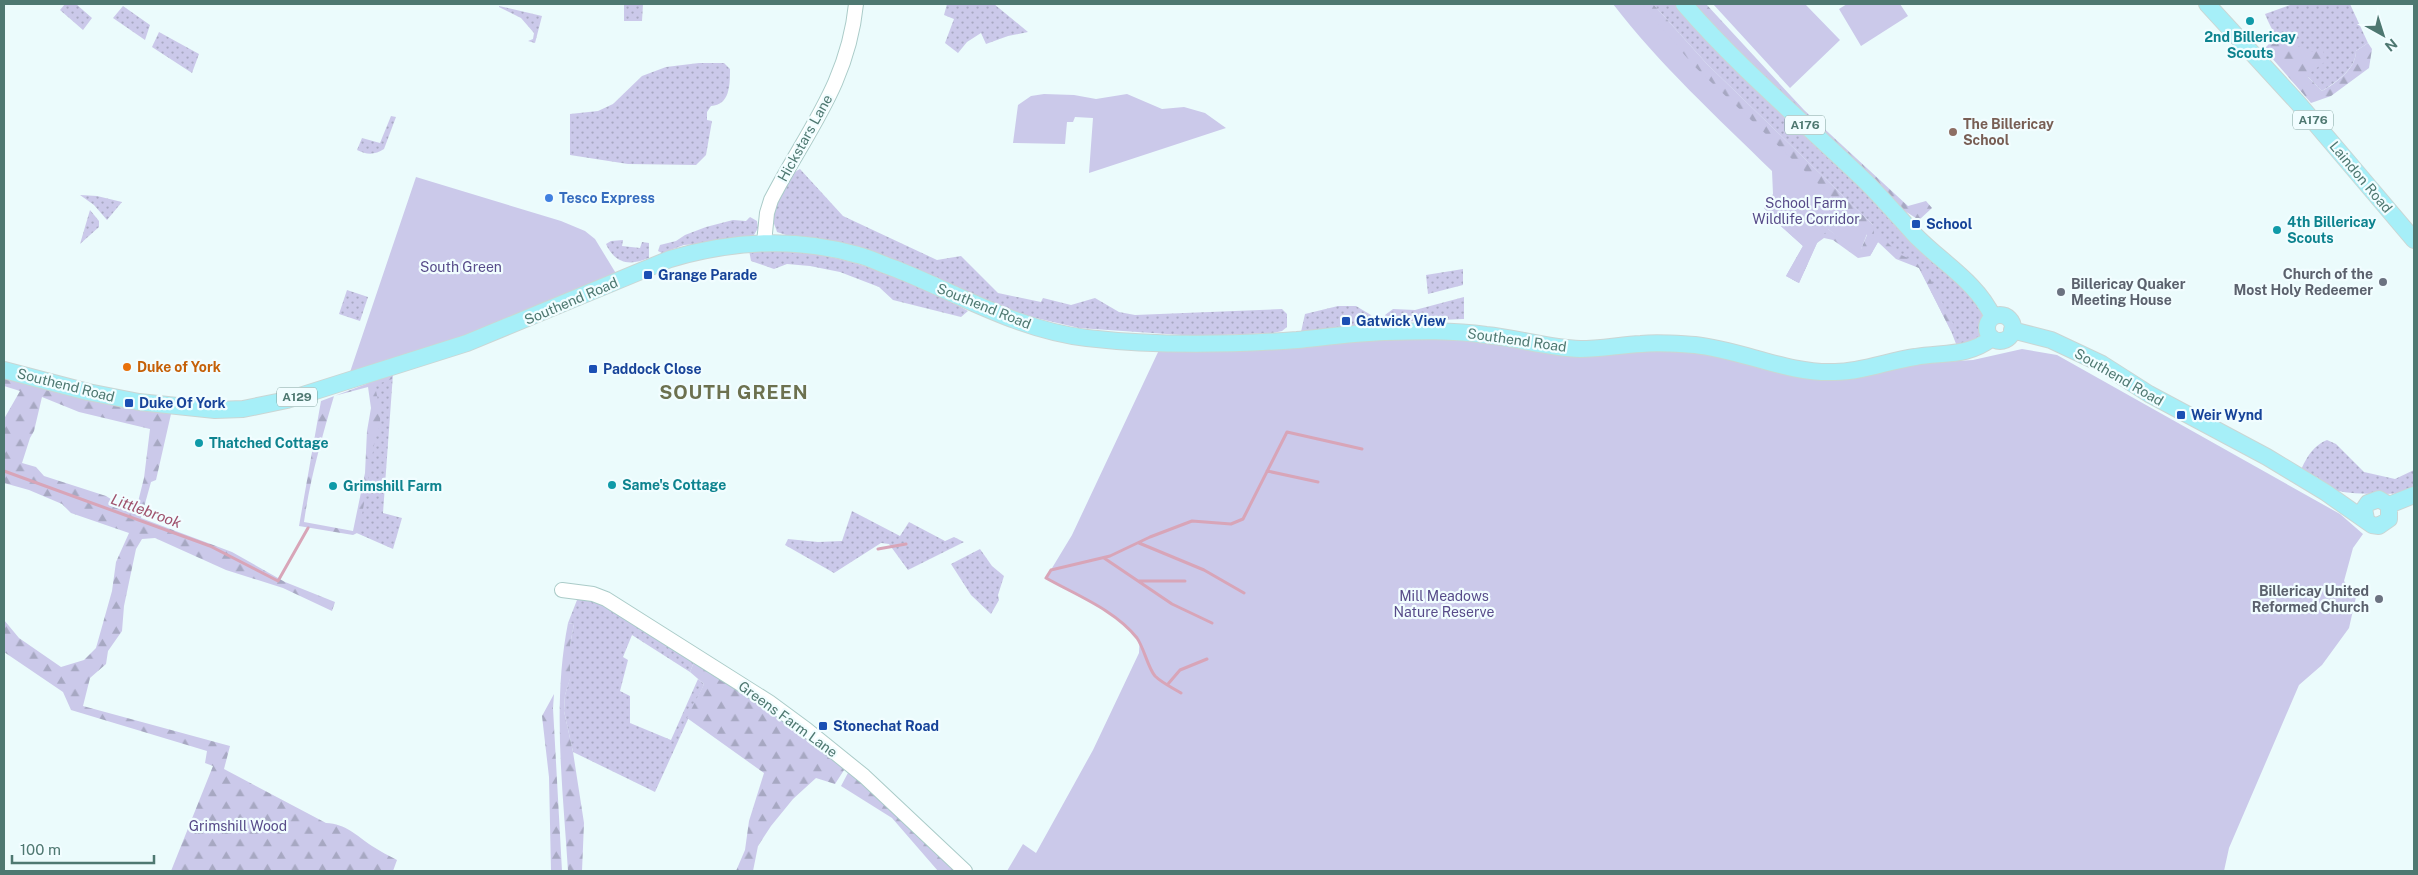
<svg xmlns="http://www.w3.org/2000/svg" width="2418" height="875" font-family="'Public Sans',sans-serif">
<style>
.grass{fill:url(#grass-dots)}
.forest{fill:url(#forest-firs);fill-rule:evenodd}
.park{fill:#cbc9ea}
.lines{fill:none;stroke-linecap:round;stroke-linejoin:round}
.stream{stroke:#d8a5b8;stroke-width:3}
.tertiary-casing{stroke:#aacbc8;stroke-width:16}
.primary-casing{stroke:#cad6d4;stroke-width:18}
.tertiary{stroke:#fff;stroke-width:14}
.primary{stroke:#a6eff8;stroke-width:16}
.culture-dot{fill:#0f9aa8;stroke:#f1fdff;stroke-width:2}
.education-dot{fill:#8d6e63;stroke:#f1fdff;stroke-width:2}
.shop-dot{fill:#3f7fe0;stroke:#f1fdff;stroke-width:2}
.transit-dot{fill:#1a4fb4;stroke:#f1fdff;stroke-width:2}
.worship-dot{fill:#6b7280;stroke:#f1fdff;stroke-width:2}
.food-dot{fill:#e8710a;stroke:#f1fdff;stroke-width:2}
.labels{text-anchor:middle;stroke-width:4.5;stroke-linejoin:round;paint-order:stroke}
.shield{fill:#f1fdff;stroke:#7fa09c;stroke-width:1}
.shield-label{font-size:12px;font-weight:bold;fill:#4e7871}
.culture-label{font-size:14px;font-weight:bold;fill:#0d838f;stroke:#f1fdff;text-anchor:start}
.education-label{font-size:14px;font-weight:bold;fill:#785e54;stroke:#f1fdff;text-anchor:start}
.street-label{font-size:14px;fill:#4e7871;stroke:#f1fdff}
.shop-label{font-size:14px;font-weight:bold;fill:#366cbe;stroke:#f1fdff;text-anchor:start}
.park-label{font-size:14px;fill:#574b89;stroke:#f1fdff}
.transit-label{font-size:14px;font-weight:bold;fill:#164399;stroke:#f1fdff;text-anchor:start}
.worship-label{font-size:14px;font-weight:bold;fill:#5b616d;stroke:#f1fdff;text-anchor:end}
.food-label{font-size:14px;font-weight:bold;fill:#c56008;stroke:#f1fdff;text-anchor:start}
.water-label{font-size:15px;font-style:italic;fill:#9f516c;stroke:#f1fdff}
.district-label{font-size:19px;font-weight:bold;letter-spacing:1px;fill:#6c714f;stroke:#f1fdff}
</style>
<defs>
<pattern id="grass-dots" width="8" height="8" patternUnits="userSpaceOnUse" patternTransform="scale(1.25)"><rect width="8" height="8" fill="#cbc9ea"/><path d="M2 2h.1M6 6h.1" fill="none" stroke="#a7a8c2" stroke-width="1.8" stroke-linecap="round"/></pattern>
<pattern id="forest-firs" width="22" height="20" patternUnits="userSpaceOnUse" patternTransform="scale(1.25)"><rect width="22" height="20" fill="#cbc9ea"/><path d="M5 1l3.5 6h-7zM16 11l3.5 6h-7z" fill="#a7a8c2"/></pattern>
</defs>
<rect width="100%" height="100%" fill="#ebfbfc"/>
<path class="grass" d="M 65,4 L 76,4 L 92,18 L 83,30 L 60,10 Z
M 624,4 L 643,4 L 642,21 L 624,21 Z
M 947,4 L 994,4 L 1028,32 L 1008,36 L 986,44 L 981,33 L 967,42 L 958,53 L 945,43 L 954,19 L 944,15 Z
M 1653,4 L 1685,4 L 1963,278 L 1990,320 L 1987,332 L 1960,354 L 1951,331 L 1919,268 L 1878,242 L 1870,256 L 1873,225 L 1707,64 Z
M 2293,4 L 2350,4 L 2368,43 L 2356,51 C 2356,69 2336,82 2322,91 C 2297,65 2279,48 2265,14 Z
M 123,6 L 150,25 L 145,40 L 113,18 Z
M 499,6 L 542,16 L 535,43 L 528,41 L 533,39 L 534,33 L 521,18 L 499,7 Z
M 159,32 L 199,54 L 192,73 L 152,47 Z
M 699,63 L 724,63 L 730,69 C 730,85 730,105 711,106 L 707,112 L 707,120 L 712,121 L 706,155 L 696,165 L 628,164 L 570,155 L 570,114 L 598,111 L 613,104 L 642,76 L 666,67 Z
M 391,116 L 396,117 L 384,149 C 375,155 367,155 357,150 L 362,138 L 380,143 Z
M 800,169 L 843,216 L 937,260 L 961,256 L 998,293 L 1041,302 L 1043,298 L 1071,305 L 1095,298 L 1119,312 L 1135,315 L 1282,309 L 1287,314 L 1287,327 L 1282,331 L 1273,333 L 1196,336 L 1079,328 L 1023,315 L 777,232 C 776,228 774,224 773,221 C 772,207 787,174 800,169 Z
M 80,195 L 97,196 L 122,202 L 107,220 L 94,205 Z
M 90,210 L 99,221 L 99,227 L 80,244 Z
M 750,217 L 757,221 L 758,228 L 754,235 L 744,240 L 684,245 L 662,253 L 658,251 L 660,245 L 676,241 L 685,235 L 706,227 L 733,220 L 746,221 Z
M 623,240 L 622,246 L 640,248 L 642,242 L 649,243 L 649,258 C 630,266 615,264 606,244 L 611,241 Z
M 749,250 C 766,251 783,250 799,252 C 859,259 916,282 968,311 L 961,317 L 893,300 L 879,287 L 840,272 L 810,266 L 787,264 L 774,269 L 751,261 Z
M 1463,269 L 1463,285 L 1428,294 L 1426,275 Z
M 347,290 L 368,297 L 360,321 L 339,314 Z
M 1464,297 L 1464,319 L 1393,322 L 1386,319 L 1385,315 L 1393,309 L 1415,310 Z
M 1338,306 L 1356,306 L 1371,315 L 1374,324 L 1301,332 L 1305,314 Z
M 393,374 L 383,513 L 402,518 L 393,549 L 352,531 L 355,532 L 370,453 L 375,380 Z
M 2327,440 L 2336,444 L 2364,472 L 2395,479 L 2414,470 L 2414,489 C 2403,497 2352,494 2338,491 C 2325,488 2311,479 2299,474 C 2306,459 2311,447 2327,440 Z
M 852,511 L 900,536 L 909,522 L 945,541 L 954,537 L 964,542 L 908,570 L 889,544 L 881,543 L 834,573 L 785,545 L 788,539 L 818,542 L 842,541 Z
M 980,549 L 992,566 L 1004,576 L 998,595 L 999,600 L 991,614 L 971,595 L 951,564 Z
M 582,597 L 607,603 L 694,662 L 690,672 L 632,635 L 623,657 L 628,660 L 620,691 L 630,696 L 630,723 L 671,740 L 698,679 L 704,684 L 655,792 L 573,752 L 564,711 L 565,695 L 570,678 L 570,645 L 574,624 L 568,623 L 577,600 Z"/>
<path class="forest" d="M 1636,4 L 1653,4 L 1707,64 L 1873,225 L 1874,234 L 1882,237 L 1899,254 L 1923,265 L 1956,329 L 1951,331 L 1919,268 L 1896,259 L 1878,242 L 1870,256 L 1858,258 L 1833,240 L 1824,238 L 1817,243 L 1799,283 L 1786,276 L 1803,246 L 1774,220 L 1828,229 L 1852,247 L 1861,249 L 1867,235 L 1698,72 Z
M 1687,4 L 1706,4 L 1804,110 L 1908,206 L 1926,201 L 1932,208 L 1919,220 L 1889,201 Z
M 2290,32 L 2294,44 L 2311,52 L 2322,47 L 2326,61 L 2310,73 L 2308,77 L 2322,91 C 2336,83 2356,69 2356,51 L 2368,43 L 2372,49 L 2369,68 L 2331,96 L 2311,103 L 2264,49 L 2275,38 Z
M 393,374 L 392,379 L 375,385 C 377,399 385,422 376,434 L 359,532 L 353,535 L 299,526 L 321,401 ZM 368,387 L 371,408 L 367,431 L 365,473 L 353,531 L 304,522 C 310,479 322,437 334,396 Z
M 4,376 L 171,414 L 156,480 L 151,482 L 141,518 L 232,552 L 285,582 L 335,602 L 332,611 L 283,588 L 226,570 L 155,538 L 142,539 L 136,549 L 124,606 L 122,631 L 108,651 L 106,664 L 90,678 L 83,706 L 230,746 L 224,769 L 326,823 C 346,824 356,835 372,846 C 380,851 389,856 397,860 L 393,871 L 171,871 L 213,766 L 205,763 L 207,751 L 71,710 L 63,692 L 4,652 L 4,620 L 19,638 L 61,667 L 84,660 L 96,648 L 112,591 L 116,562 L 129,533 L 71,513 L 62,504 L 29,490 L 4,483 L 4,419 L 20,391 L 4,386 ZM 42,397 L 79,412 L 150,429 L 144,478 L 135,514 L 106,496 L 44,476 L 36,467 L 22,463 L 30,438 L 34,431 Z
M 568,623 L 574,624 L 570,645 L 570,679 L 565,695 L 564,711 L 573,752 L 584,823 L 582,871 L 568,871 C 563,789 552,704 568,623 Z
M 694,662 L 765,705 L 846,767 L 835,784 L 816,778 L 793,799 L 771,826 L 758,846 L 753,871 L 736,871 L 745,850 L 749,821 L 764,773 L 687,718 L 704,684 L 690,672 Z
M 554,694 L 553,708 L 562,871 L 551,871 L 549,777 L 542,716 Z
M 849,771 L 955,871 L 938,871 L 892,818 L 841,786 Z"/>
<path class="park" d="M 1613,4 L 1642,4 L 1693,65 L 1868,231 L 1859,255 L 1828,229 L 1817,243 L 1799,283 L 1786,276 L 1803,246 L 1774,220 L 1764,208 L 1773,194 L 1772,171 C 1717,117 1660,65 1613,4 Z
M 1713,4 L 1805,4 L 1840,40 L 1790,88 Z
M 1847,4 L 1900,4 L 1908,16 L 1861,46 L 1839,9 Z
M 1044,94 L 1074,95 L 1096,99 L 1127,94 L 1162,109 L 1184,107 L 1205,113 L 1226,128 L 1089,173 L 1093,118 L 1075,117 L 1073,122 L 1067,122 L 1065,144 L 1013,143 L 1018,105 L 1031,96 Z
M 416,177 L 561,221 L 585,231 L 595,239 L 620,280 L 347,381 Z
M 1471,336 L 1575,353 L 1668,343 L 1789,372 L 1973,360 L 2022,349 L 2057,355 L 2340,514 L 2363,534 L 2353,548 L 2344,581 L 2356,597 L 2349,628 L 2322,665 L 2299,685 L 2229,848 L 2224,871 L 1007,871 L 1023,844 L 1036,853 L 1093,750 L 1139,653 C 1139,649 1140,645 1139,642 C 1130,619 1068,590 1046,578 L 1072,535 L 1159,350 Z"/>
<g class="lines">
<path class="stream" d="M 4,471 L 210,546 L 278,581 L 308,528
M 1267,471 L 1318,482
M 1139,543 L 1204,570 L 1244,593
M 878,549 L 906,544
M 1104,558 L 1172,604 L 1212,623
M 1138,581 L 1185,581
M 1168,684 L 1180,670 L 1207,659
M 1181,693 C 1173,688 1162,683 1155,676 C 1148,668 1144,648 1137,638 C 1115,610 1076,595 1046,578 L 1051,570 L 1110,556 L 1150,537 L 1192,521 L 1231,524 L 1243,519 L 1287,432 L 1362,449"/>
<g class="tertiary-casing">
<path id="tertiary" d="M 764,243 L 767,213 L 771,200 C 806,132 848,84 856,4
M 562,590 L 593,594 L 606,599 L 769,702 L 807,730 L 864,776 L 965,871"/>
</g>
<g class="primary-casing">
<path id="primary" d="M 1684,4 C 1739,68 1805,123 1866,182 C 1883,199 1899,217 1915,235 C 1941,262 1977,282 1993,317
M 2207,4 L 2298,103 L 2414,240
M1987 328a13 13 0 1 1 26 0a13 13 0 1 1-26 0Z
M 2012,330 L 2051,340 L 2102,364 L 2149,394 L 2267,457 L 2325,492 L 2372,525 L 2379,526 L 2389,519 L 2389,505 L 2379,499 L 2368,503 L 2364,509 L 2366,519
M 4,370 L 88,392 L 139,402 L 215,410 L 243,409 L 287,400 L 467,343 L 670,259 C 731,241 796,237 858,255 C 871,258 883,265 896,269 C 959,294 1018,330 1087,338 C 1156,346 1227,345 1297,340 C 1326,337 1355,333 1385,332 C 1419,331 1452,330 1486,335 C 1517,338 1549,348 1580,349 C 1600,349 1621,345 1641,344 C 1659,342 1677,344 1695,345 C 1742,350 1788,374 1835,372 C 1862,372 1888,361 1915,357 C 1943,352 1968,357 1992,338
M 2389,505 L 2414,495"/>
</g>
<use href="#tertiary" class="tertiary"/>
<use href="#primary" class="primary"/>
</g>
<g class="culture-dot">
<circle cx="2250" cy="21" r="5"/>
<circle cx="2277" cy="230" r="5"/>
<circle cx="199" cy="443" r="5"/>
<circle cx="612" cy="485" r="5"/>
<circle cx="333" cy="486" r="5"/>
</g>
<circle class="education-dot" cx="1953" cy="132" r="5"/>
<circle class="shop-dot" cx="549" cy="198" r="5"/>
<g class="transit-dot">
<rect x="1911" y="219" width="10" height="10" rx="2.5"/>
<rect x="643" y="270" width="10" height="10" rx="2.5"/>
<rect x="1341" y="316" width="10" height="10" rx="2.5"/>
<rect x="588" y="364" width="10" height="10" rx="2.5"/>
<rect x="124" y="398" width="10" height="10" rx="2.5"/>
<rect x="2176" y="410" width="10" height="10" rx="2.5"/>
<rect x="818" y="721" width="10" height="10" rx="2.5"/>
</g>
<g class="worship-dot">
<circle cx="2383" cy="282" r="5"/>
<circle cx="2061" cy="292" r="5"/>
<circle cx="2379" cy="599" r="5"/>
</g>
<circle class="food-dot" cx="127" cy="367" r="5"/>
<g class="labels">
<g class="shield">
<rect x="2293" y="110.5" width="40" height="19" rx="4"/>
<rect x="1785" y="115.5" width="40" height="19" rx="4"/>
<rect x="277" y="387.5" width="40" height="19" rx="4"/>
</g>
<g class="shield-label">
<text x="2313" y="124">A176</text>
<text x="1805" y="129">A176</text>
<text x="297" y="401">A129</text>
</g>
<g class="culture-label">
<text x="2250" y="42" text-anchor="middle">2nd Billericay<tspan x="2250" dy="16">Scouts</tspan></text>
<text x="2287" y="227">4th Billericay<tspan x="2287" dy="16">Scouts</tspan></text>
<text x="209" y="448">Thatched Cottage</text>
<text x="622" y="490">Same's Cottage</text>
<text x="343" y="491">Grimshill Farm</text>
</g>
<g class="education-label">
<text x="1963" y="129">The Billericay<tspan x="1963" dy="16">School</tspan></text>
</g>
<g class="street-label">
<text transform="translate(805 138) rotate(-61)" y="5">Hickstars Lane</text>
<text transform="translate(2361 177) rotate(50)" y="5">Laindon Road</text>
<text transform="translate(571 301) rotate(-23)" y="5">Southend Road</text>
<text transform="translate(984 306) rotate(22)" y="5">Southend Road</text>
<text transform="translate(1517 340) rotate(8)" y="5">Southend Road</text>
<text transform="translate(2119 377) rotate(30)" y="5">Southend Road</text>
<text transform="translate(66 385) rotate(14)" y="5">Southend Road</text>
<text transform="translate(788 719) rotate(36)" y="5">Greens Farm Lane</text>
</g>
<g class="shop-label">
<text x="559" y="203">Tesco Express</text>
</g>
<g class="park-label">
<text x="1806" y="208">School Farm<tspan x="1806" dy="16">Wildlife Corridor</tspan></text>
<text x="461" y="272">South Green</text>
<text x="1444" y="601">Mill Meadows<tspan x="1444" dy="16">Nature Reserve</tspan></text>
<text x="238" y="831">Grimshill Wood</text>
</g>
<g class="transit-label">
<text x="1926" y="229">School</text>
<text x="658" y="280">Grange Parade</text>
<text x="1356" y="326">Gatwick View</text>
<text x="603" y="374">Paddock Close</text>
<text x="139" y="408">Duke Of York</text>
<text x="2191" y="420">Weir Wynd</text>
<text x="833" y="731">Stonechat Road</text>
</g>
<g class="worship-label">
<text x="2373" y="279">Church of the<tspan x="2373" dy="16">Most Holy Redeemer</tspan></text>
<text x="2071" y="289" text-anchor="start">Billericay Quaker<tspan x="2071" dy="16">Meeting House</tspan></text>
<text x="2369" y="596">Billericay United<tspan x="2369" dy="16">Reformed Church</tspan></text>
</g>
<g class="food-label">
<text x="137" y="372">Duke of York</text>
</g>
<g class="water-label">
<text transform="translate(146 511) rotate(20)" y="5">Littlebrook</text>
</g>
<g class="district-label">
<text x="734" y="399">SOUTH GREEN</text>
</g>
</g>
<rect width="2418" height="875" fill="none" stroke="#4e7871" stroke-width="10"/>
<g transform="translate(2383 35) rotate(141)" stroke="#f1fdff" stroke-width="4" paint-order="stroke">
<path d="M0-4L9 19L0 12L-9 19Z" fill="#4e7871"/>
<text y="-8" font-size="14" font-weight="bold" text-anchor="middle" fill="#4e7871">N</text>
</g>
<path d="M12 855v8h142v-8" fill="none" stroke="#4e7871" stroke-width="2.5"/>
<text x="20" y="855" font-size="15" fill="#4e7871" stroke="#f1fdff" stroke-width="4" paint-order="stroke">100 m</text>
</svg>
